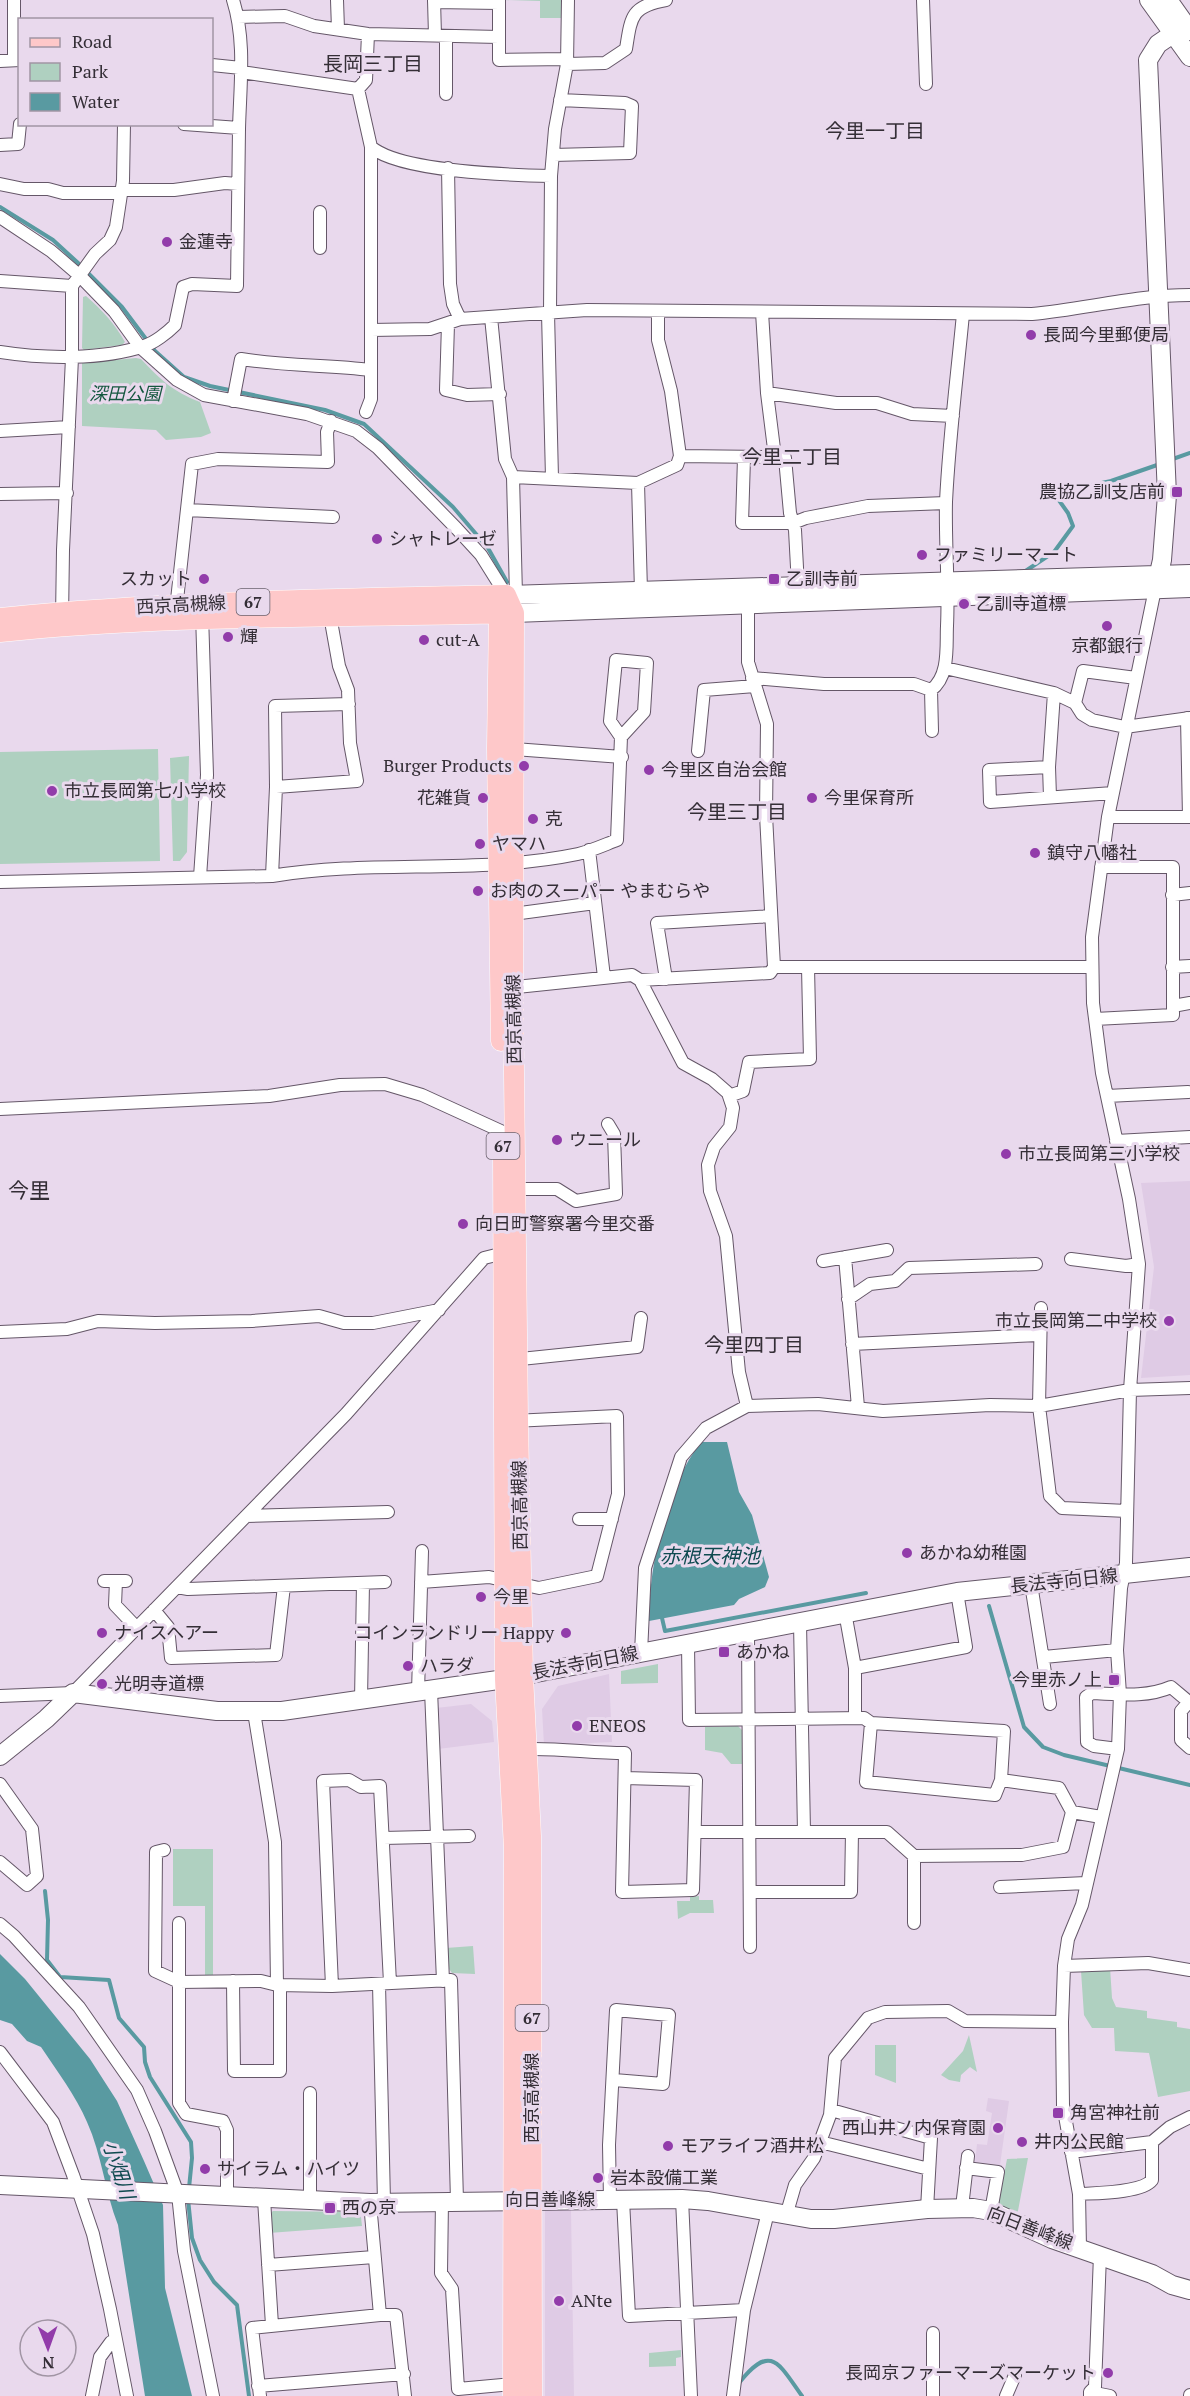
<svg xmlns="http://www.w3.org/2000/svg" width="1190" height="2396" font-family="'PT Serif','Noto Sans JP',serif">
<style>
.built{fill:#dfcbe5}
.green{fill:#afd0c0}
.water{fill:#599aa1}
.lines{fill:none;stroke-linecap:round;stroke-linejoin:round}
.stream{stroke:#599aa1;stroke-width:4}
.street-casing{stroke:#655768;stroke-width:14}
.secondary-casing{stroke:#655768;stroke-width:20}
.primary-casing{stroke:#fff;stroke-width:21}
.street{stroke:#fff;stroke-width:12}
.secondary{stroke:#fff;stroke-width:18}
.primary{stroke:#fec8c9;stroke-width:20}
.poi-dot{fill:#923caa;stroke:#e9d9ed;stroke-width:2}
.labels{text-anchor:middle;stroke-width:6;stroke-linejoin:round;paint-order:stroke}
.shield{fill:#e9d9ed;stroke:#6a616d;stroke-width:1.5}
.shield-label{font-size:16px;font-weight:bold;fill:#342e36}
.poi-label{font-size:18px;fill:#342e36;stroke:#e9d9ed;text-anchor:start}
.park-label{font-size:18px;font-style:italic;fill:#14573f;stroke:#e9d9ed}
.street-label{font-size:18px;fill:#342e36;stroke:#e9d9ed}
.neighbourhood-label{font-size:20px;fill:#342e36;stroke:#e9d9ed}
.water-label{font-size:20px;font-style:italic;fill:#0f4a50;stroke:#e9d9ed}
.quarter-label{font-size:21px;fill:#342e36;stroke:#e9d9ed}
</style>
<rect width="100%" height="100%" fill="#e9d9ed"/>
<path class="built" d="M 1190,1181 L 1190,1375 L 1141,1378 L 1154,1267 L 1141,1183 Z
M 609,1674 L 612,1742 L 544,1745 L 542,1709 L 558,1686 Z
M 471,1704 L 492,1721 L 494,1742 L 438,1749 L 436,1708 Z
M 988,2098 L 1009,2101 L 1000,2165 L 975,2162 L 977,2144 L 987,2145 L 992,2113 L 986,2111 Z
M 545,2210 L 571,2210 L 574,2396 L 545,2396 Z"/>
<path class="green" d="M 504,0 L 564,0 L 564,18 L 540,18 L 540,1 Z
M 86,296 C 102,310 115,324 125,342 L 122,345 L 84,350 L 82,348 L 83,297 Z
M 136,358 L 141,359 C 162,381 172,391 200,402 L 211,433 L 201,437 L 166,440 L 156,430 L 82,426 L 82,363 Z
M 158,749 L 160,861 L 0,864 L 0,752 Z
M 189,756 L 187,852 L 180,861 L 173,861 L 170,758 Z
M 658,1664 L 658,1683 L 621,1684 L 621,1671 Z
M 738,1726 L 744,1732 L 745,1764 L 731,1764 L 722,1753 L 705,1750 L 705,1727 Z
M 173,1849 L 213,1849 L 213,1976 L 205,1976 L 205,1906 L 173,1906 Z
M 699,1896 L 699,1900 L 713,1900 L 714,1913 L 690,1913 L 678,1919 L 677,1901 L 690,1901 L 690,1897 Z
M 473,1946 L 475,1974 L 452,1973 L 446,1965 L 446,1948 Z
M 1110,1967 L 1112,1998 L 1116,2007 L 1147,2011 L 1147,2018 L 1177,2022 L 1177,2027 L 1190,2029 L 1190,2091 L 1158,2097 L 1149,2053 L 1115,2051 L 1114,2028 L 1092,2028 L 1084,2015 L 1081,1971 Z
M 969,2035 L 977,2072 L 970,2067 L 961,2075 L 960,2082 L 949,2080 L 941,2075 L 963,2051 Z
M 875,2045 L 896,2045 L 896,2083 L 875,2075 Z
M 1028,2158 L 1017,2216 L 998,2206 L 1007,2159 Z
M 273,2211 L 356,2212 L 361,2217 L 362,2226 L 269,2233 L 268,2215 Z
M 681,2350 L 681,2357 L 676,2358 L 676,2366 L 649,2367 L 649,2353 Z"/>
<path class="water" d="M 701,1442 L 727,1442 L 739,1492 L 752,1515 L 769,1577 L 765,1587 L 739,1599 L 734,1605 L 649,1621 C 649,1564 666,1487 701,1442 Z
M 0,1954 L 25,1979 L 90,2059 L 117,2101 L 144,2161 L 163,2205 L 165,2288 L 192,2396 L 145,2396 L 118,2225 C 105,2192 102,2155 87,2122 C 76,2096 57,2071 41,2047 L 27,2041 L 12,2024 L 0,2020 Z"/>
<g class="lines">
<path class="stream" d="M 0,207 L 53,240 L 77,262 L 122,307 L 155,351 L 184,377 L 210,386 L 325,410 L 364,424 L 453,507 L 488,548 L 507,582
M 1170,460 L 1190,453
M 1024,572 L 1054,552 L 1073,526 L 1068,513 L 1058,499 L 1061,492 L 1071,486 L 1088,486 L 1111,481 L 1160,464
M 989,1606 L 1024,1727 L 1043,1747 L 1064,1755 L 1190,1785
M 662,1618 L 665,1631 L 866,1593
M 45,1891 L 48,1920 L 47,1960 L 60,1977 L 109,1980 L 119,2018 L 144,2047 L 145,2062 L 150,2077 L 191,2142 L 192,2158 L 189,2188
M 188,2199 L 192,2238 L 200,2260 L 214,2282 L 237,2305 L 249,2396
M 739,2383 C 771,2342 779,2364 802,2396"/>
<g class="street-casing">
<path id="street" d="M 337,0 L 338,29
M 434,0 L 435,35
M 499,0 L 499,60 L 567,59
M 923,0 L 926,84
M 434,2 L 499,3
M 238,17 L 285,16 L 314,26 L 368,34 L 499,37
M 14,60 L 14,0
M 0,61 L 20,60
M 567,64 L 605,63 L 626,49 C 631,17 631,6 666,0
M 212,65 L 241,68
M 241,72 L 358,89 L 371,147 L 371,399 L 366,412
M 358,89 L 366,80 L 368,34
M 446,94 L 446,36
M 184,124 L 239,128
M 0,145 L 18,144 L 20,124
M 371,147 C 401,172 510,175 551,176
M 553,155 L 630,153 L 632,106 L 625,103 L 560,100
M 448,168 L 450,284 L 453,304 L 460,319
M 0,184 L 24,189 L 48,189 L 63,193 L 121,193
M 122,190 L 174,190 L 225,183 L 238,184
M 0,217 L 51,251 L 80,276 L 114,311 L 140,347 L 177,380 L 204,395 L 307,414 L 356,431 L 378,448 L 457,529 L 481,555 L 506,595
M 320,248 L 320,212
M 0,281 L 72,286
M 762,312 L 767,393 L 775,457 L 785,458 L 790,513 L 795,530 L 798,586
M 548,313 L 552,478
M 550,313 L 551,176 L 555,129 L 567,64 L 568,0
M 491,317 L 505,459 L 513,477 L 516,595
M 448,324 L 446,390 L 467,395 L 500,394
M 371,330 L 430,329 L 460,319 L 587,310 L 1032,314 C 1085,309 1137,295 1190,295
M 0,352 C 44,359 102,360 144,346 C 154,343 167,333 175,325 L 183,287 L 192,284 L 237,286 C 238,234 238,181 239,129 C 240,86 246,41 233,0
M 767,393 L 836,403 L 877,403 L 912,414 L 953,416
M 233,401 L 241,359 C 284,366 328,365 371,370
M 0,431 L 69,427
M 680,456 L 775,457
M 744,458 L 742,523 L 793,523 L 806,518 L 868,506 L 946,503
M 513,477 L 638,483 L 677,465 L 680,456 L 671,391 L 658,340 L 658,311
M 638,483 L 641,591
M 0,494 L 67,493
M 187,510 L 333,517
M 748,605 L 748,662 L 767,724 L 766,815 L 774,967
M 176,609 L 192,464 L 218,459 L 328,462 L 327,432 L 331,421
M 62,618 L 63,550 L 72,358 L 72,286 L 95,254 L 110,240 L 116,227 L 123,181 L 124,124
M 945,668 L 1054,693 L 1075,703 L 1082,714 L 1092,720 L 1125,727 L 1190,718
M 752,678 L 824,684 L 914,684 L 931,690
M 1075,703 L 1083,671 L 1136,678
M 1187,718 L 1189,817
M 932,731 L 931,690 C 950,676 946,646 947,626 C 949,584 945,543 946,502 C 949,439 957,377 963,314
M 514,749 L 622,757
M 698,751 L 704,690 L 755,686
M 1049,767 L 989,770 L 990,802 L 1113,793
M 276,787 L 357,781 L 350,743 L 348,690 L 339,666 L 329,610
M 1050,797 L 1049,767 L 1054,693
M 1108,817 L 1190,817
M 589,850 L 604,977
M 272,876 L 276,787 L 275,706 L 349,704
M 200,877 L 207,775 L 202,614
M 0,882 L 272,876 C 373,859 477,875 578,854 C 591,851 604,845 617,840 L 621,737 L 610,721 L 616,660 L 647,663 L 644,712 L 621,737
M 1172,895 L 1190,893
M 513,914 L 595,903
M 1172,967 L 1190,966
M 666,979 L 657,923 L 771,916
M 640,980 L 683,1063 L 712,1079 L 728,1093 L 733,1108 L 730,1127 L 714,1147 L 708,1165 L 710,1191 L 726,1236 L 739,1372 L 747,1406
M 507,988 L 632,975 L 640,980 L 770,973 L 774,967 L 1092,967
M 1173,1006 L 1190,1003
M 1095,1019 L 1173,1015 L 1173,867 L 1101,867
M 729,1096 L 743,1091 L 749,1062 L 810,1059 L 808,967
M 1107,1096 L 1188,1092
M 0,1109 L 269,1096 L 340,1085 L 385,1084 L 422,1095 L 503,1132
M 1116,1141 L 1190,1137
M 510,1189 L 557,1189 L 576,1201 L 616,1194 L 614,1134 L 608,1124
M 845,1257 L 858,1407
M 1071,1259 L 1126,1266 L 1139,1264
M 823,1261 L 887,1250
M 848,1299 L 870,1284 L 895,1281 L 909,1268 L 1036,1264
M 1041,1308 L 1039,1406 L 1050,1496 L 1062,1508 L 1127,1511
M 0,1332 L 67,1329 L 98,1321 L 155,1323 L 252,1321 L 319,1316 L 344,1323 L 373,1323 L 439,1310
M 852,1344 L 1039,1335
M 511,1360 L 637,1347 L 641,1318
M 246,1516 L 388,1512
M 579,1519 L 612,1519
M 104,1581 L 126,1581
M 116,1581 L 115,1605 L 137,1628
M 421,1582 L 489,1577 L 539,1588 L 597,1576 L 618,1494 L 617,1416 L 513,1421
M 1031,1584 L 1050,1704
M 177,1587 L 188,1589 L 385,1582
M 154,1610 L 168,1627 L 171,1658 L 276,1655 L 284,1586
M 845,1612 L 855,1668 L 855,1718
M 800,1623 L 804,1832
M 748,1633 L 750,1947
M 688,1644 L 689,1720 L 864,1718 L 871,1723 L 1004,1731 L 1001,1780 L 1059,1788 L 1072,1812 L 1101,1817
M 641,1653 L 645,1568 L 681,1457 L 706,1428 L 747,1406 L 818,1404 L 883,1411 L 990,1405 L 1039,1406 L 1130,1390 L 1190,1388
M 1044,1657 L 1117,1650
M 855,1668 L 966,1647 L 957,1592
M 431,1690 L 443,1981
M 418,1692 L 422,1551
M 0,1696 L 73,1693 L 346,1414 L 484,1258 L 504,1253
M 361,1700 L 363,1583
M 1188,1703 L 1181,1711 L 1181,1740 L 1190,1748
M 254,1712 L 275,1842 L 277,1985
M 871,1723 L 866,1782 L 995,1795 L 1001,1780
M 527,1749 C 560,1748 592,1753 625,1753 L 622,1892 L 693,1890 L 696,1780 L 625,1778
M 1118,1749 L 1094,1746 L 1087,1742 L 1086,1697 L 1092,1693 C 1118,1694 1146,1698 1171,1687 L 1190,1703
M 0,1784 L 32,1829 L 37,1876 L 27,1885 L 0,1862
M 695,1832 L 887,1832 L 914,1856 L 1022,1855 L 1063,1847 L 1072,1812
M 383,1838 L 469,1836
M 164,1850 L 156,1852 L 155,1971 L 179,1982 L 261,1981 L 277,1985 L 332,1986 L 451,1980 L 457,2201
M 914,1856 L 914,1923
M 1000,1887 L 1086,1883
M 750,1892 L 851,1892 L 852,1832
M 179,1923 L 179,2103 L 186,2114 L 223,2121 L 227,2130 L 227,2197
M 0,1924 L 14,1936 L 79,2007 L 137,2090 L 155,2131 L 178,2194 L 184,2251 L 213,2396
M 1064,1966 L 1148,1963 L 1190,1970
M 233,1981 L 234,2071 L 280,2071 L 280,1985
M 379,1984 L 384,2202
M 332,1986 L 323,1781 L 349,1780 L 361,1787 L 380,1786 L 390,1983
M 0,2052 L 53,2122 L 73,2175 L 93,2234 L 110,2309 L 127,2396
M 310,2093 L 310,2200
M 831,2110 L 931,2138 L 927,2209
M 820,2142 L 929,2169
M 1071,2152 L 1152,2142 L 1170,2127 L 1190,2117
M 966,2168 L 998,2172 L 991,2211
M 1079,2194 C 1096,2193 1142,2193 1152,2180 L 1152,2142
M 264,2199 L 272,2325
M 682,2199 L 691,2396
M 610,2200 L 609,2145 L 616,2010 L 669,2015 L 663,2084 L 614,2080
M 623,2200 L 629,2316 L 744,2310
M 442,2201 L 441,2273 L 452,2289 L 458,2389 L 513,2384
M 370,2203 L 380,2315
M 962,2207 L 968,2156
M 786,2216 L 795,2185 L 814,2158 L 830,2115 L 835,2058 L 868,2018 L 885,2012 L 948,2011 L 965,2021 L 1062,2022
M 1080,2248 L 1079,2194 L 1063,2105 L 1062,2022 L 1064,1966 L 1068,1939 L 1082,1905 L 1118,1749 L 1120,1694 L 1117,1650 L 1121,1588 L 1126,1563 L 1130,1390 L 1139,1264 L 1129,1199 L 1102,1073 L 1093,1003 L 1092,937 L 1108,817 L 1155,589
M 268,2265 L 374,2257
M 258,2386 L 404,2374
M 1090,2392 L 1110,2396
M 92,2396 L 100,2357 L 111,2342 L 116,2341
M 260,2396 L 252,2328 L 380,2315 L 396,2315 L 405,2396
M 733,2396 L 744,2310 L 768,2212
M 933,2396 L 933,2333
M 1006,2396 L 1015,2375
M 1090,2396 L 1090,2392 L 1095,2387 L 1100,2255
M 1190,2396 L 1190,2395"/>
</g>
<g class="secondary-casing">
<path id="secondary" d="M 1149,0 L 1190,57
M 1168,0 L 1190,31
M 1156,586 L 1162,560 L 1167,495 L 1148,60 L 1158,44 L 1186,25
M 506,595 L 1190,574
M 514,613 L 1190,588
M 0,1756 L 46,1719 L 73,1693 L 217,1711 L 282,1711 L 505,1679 L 957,1592 L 1190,1567
M 0,2185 L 370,2203 L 682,2199 L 708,2201 L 811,2219 L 834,2219 L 927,2209 L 973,2208 L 991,2211 L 1052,2239 L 1152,2274 L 1172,2285 L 1190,2290"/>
</g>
<g class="primary-casing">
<path id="primary" d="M 506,595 L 514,613 L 513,987 L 518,1421 L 523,1675 L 531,1836 L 532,2396
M 0,618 C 168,601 337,599 506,595
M 0,632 C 171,614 342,618 513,613
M 501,1041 L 497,748 L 499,613 L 506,595
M 503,1151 L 505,1679 L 514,1848 L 513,2396"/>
</g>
<use href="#street" class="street"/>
<use href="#secondary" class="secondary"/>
<use href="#primary" class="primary"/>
</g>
<g class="poi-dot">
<circle cx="167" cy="242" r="6"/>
<circle cx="1031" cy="335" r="6"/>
<rect x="1171" y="486" width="12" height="12" rx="3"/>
<circle cx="377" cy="539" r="6"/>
<circle cx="922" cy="555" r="6"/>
<circle cx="204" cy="579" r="6"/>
<rect x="768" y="573" width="12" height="12" rx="3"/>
<circle cx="964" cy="604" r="6"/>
<circle cx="1107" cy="626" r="6"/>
<circle cx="228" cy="637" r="6"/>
<circle cx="424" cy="640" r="6"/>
<circle cx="524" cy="766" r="6"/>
<circle cx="649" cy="770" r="6"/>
<circle cx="52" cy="791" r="6"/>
<circle cx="483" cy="798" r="6"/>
<circle cx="812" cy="798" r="6"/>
<circle cx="533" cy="819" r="6"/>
<circle cx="480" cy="844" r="6"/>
<circle cx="1035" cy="853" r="6"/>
<circle cx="478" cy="891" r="6"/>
<circle cx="557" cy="1140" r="6"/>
<circle cx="1006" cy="1154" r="6"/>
<circle cx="463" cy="1224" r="6"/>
<circle cx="1169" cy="1321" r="6"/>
<circle cx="907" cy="1553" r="6"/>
<circle cx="481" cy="1597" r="6"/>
<circle cx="102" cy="1633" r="6"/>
<circle cx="566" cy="1633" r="6"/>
<rect x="718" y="1646" width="12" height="12" rx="3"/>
<circle cx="408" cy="1666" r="6"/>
<rect x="1108" y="1674" width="12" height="12" rx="3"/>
<circle cx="102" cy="1684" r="6"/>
<circle cx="577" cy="1726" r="6"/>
<rect x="1052" y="2107" width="12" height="12" rx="3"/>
<circle cx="998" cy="2128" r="6"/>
<circle cx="1022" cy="2142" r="6"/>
<circle cx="668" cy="2146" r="6"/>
<circle cx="205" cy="2169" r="6"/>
<circle cx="598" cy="2178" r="6"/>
<rect x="324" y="2202" width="12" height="12" rx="3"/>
<circle cx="559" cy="2301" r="6"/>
<circle cx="1108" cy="2373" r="6"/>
</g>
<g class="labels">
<g class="shield">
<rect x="236.5" y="589" width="33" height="26" rx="4.5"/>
<rect x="486.5" y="1133" width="33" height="26" rx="4.5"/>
<rect x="515.5" y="2005" width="33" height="26" rx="4.5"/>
</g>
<g class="shield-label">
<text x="253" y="608">67</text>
<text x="503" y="1152">67</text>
<text x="532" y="2024">67</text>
</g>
<g class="poi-label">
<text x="179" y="248">金蓮寺</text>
<text x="1043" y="341">長岡今里郵便局</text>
<text x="1165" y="498" text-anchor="end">農協乙訓支店前</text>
<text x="389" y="545">シャトレーゼ</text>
<text x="934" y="561">ファミリーマート</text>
<text x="192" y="585" text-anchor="end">スカット</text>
<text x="786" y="585">乙訓寺前</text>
<text x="976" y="610">乙訓寺道標</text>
<text x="240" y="643">輝</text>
<text x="436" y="646">cut-A</text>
<text x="1107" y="652" text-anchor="middle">京都銀行</text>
<text x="512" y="772" text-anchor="end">Burger Products</text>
<text x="661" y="776">今里区自治会館</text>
<text x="64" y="797">市立長岡第七小学校</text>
<text x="471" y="804" text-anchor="end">花雑貨</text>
<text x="824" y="804">今里保育所</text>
<text x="545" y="825">克</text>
<text x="492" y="850">ヤマハ</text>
<text x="1047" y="859">鎮守八幡社</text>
<text x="490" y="897">お肉のスーパー やまむらや</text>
<text x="569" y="1146">ウニール</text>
<text x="1018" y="1160">市立長岡第三小学校</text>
<text x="475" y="1230">向日町警察署今里交番</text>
<text x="1157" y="1327" text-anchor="end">市立長岡第二中学校</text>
<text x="919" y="1559">あかね幼稚園</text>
<text x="493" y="1603">今里</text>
<text x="114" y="1639">ナイスヘアー</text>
<text x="554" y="1639" text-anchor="end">コインランドリー Happy</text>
<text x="736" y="1658">あかね</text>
<text x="420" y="1672">ハラダ</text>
<text x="1102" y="1686" text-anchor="end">今里赤ノ上</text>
<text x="114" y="1690">光明寺道標</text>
<text x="589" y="1732">ENEOS</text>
<text x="1070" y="2119">角宮神社前</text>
<text x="986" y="2134" text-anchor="end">西山井ノ内保育園</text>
<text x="1034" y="2148">井内公民館</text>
<text x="680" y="2152">モアライフ酒井松</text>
<text x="217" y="2175">サイラム・ハイツ</text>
<text x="610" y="2184">岩本設備工業</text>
<text x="342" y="2214">西の京</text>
<text x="571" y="2307">ANte</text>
<text x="1096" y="2379" text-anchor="end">長岡京ファーマーズマーケット</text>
</g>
<g class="park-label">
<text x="125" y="400">深田公園</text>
</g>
<g class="street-label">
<text transform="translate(181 605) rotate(-3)" y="6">西京高槻線</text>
<text transform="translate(514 1019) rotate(-91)" y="6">西京高槻線</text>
<text transform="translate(520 1505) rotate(-91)" y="6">西京高槻線</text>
<text transform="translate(1064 1581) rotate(-6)" y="6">長法寺向日線</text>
<text transform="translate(585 1663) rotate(-11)" y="6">長法寺向日線</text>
<text transform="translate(532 2098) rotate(-90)" y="6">西京高槻線</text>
<text x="550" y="2206">向日善峰線</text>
<text transform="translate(1030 2228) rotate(21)" y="6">向日善峰線</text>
</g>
<g class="neighbourhood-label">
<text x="373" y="71">長岡三丁目</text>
<text x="875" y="138">今里一丁目</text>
<text x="792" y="464">今里二丁目</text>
<text x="737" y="819">今里三丁目</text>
<text x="754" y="1352">今里四丁目</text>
</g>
<g class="water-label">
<text x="710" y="1563">赤根天神池</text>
<text transform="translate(119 2170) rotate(72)" y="7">小畑川</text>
</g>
<g class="quarter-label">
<text x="29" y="1198">今里</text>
</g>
</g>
<rect x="18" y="18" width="195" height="108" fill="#e9d9ed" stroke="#a195a4" stroke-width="1.5"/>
<rect x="30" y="38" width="30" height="9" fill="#fec8c9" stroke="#a195a4" stroke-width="1.5"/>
<text x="72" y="48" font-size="18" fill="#342e36">Road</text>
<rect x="30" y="63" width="30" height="18" fill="#afd0c0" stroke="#a195a4" stroke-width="1.5"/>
<text x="72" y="78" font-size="18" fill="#342e36">Park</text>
<rect x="30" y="93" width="30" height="18" fill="#599aa1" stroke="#a195a4" stroke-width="1.5"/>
<text x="72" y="108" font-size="18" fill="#342e36">Water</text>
<g transform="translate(48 2348) rotate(179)"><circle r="28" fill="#e9d9ed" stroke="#a195a4" stroke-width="1.5"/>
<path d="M0-4.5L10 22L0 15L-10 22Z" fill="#923caa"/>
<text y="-9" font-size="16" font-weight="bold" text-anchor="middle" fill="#342e36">N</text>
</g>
</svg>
